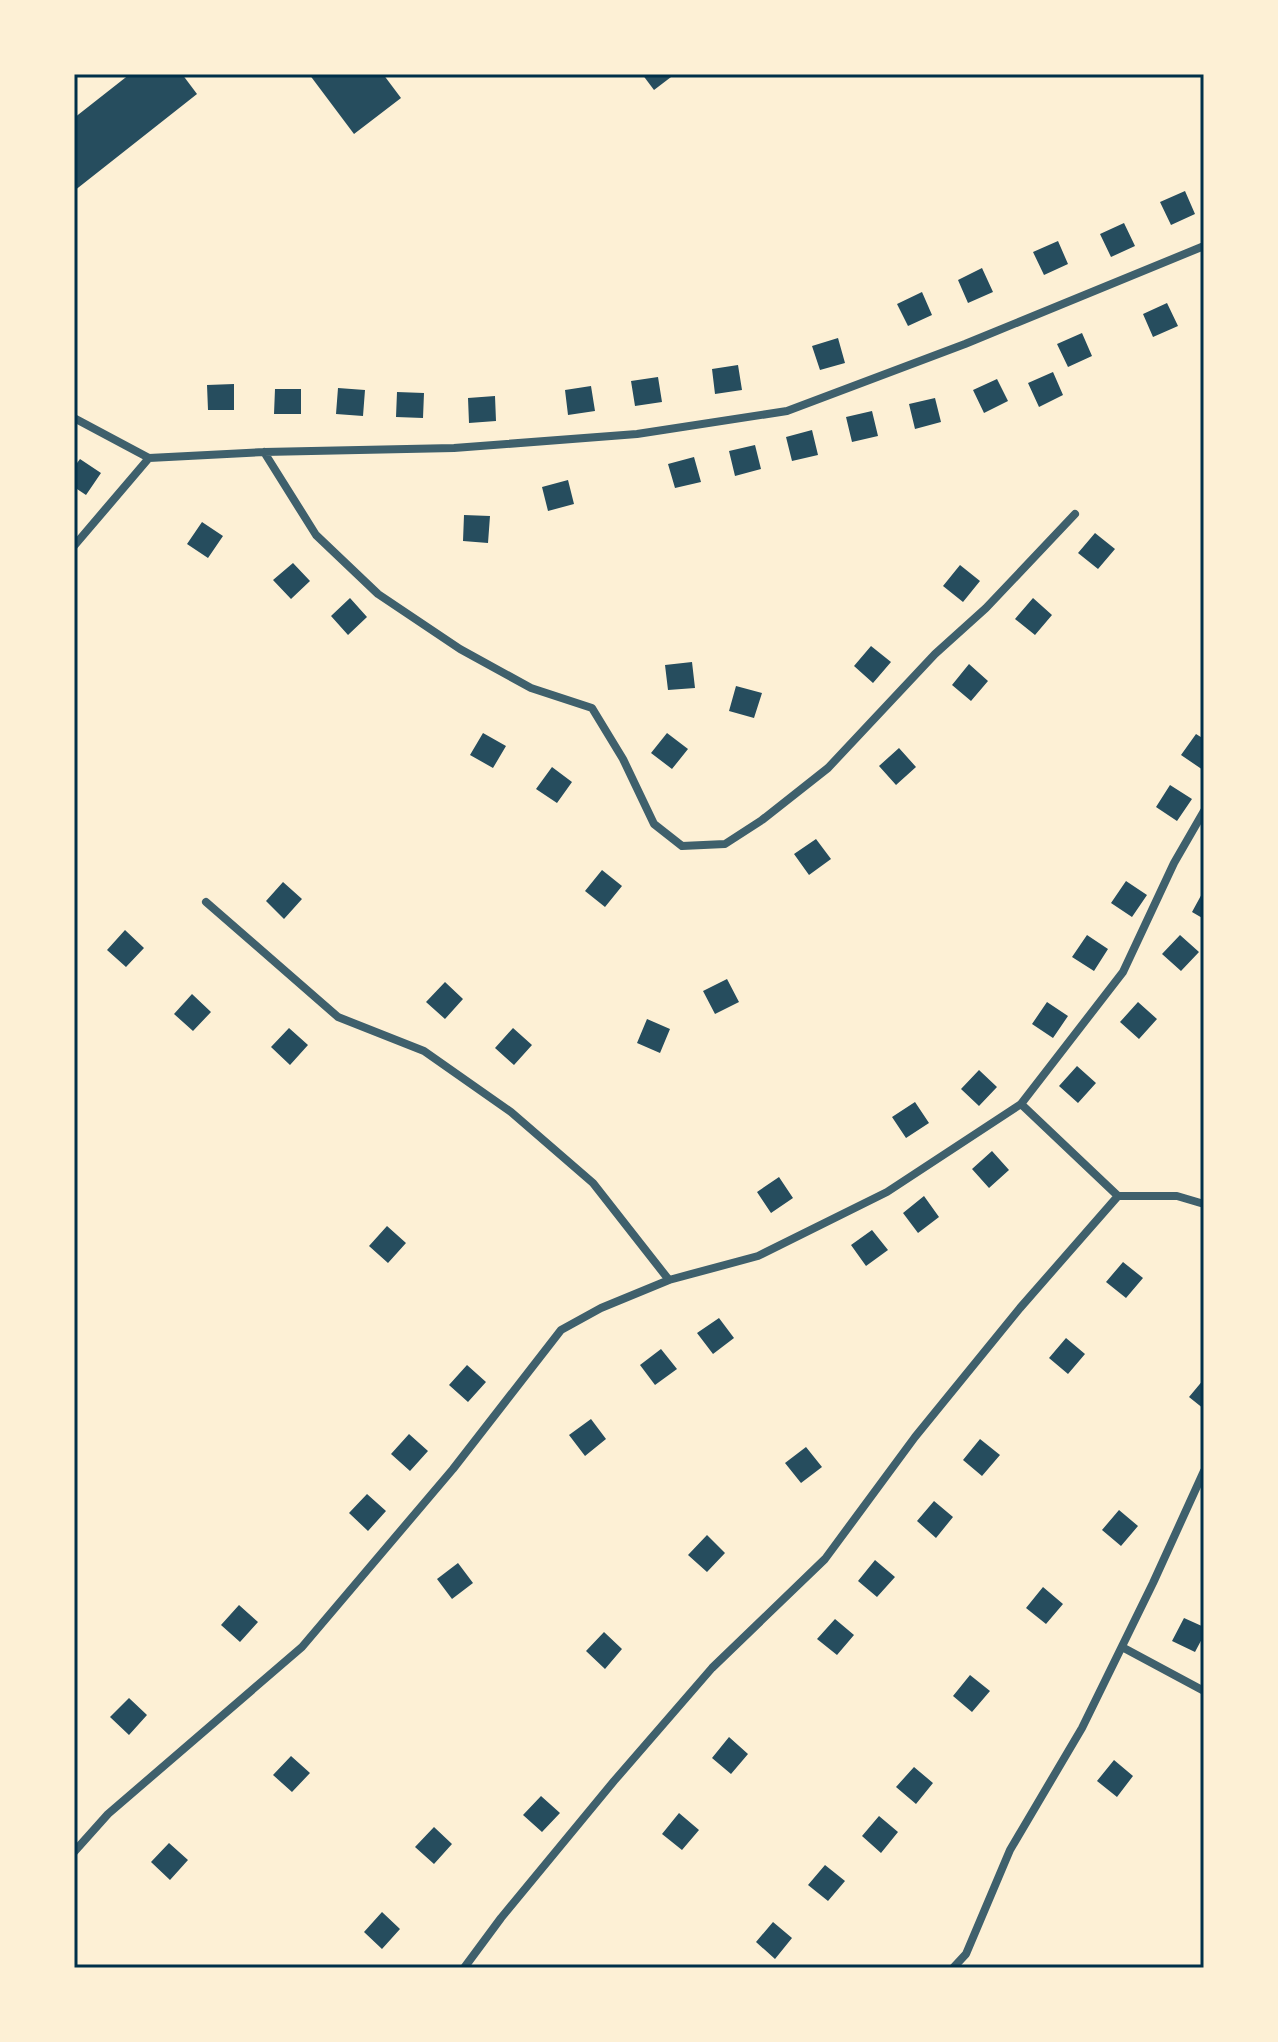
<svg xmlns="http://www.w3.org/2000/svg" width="1278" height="2042" font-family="Overpass,sans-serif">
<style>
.building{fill:#264d5e}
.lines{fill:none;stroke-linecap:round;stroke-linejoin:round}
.minor{stroke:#3f606c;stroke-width:8}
.neatline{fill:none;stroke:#003049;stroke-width:3}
</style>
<rect width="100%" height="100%" fill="#fdf0d5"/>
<path class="building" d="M 130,74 L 182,74 L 197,94 L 74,191 L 74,118 Z
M 309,74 L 383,74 L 401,98 L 354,134 Z
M 642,74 L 675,74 L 654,90 Z
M 1185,191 L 1195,214 L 1171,225 L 1160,202 Z
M 1124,223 L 1135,246 L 1111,257 L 1100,234 Z
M 1058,241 L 1068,264 L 1044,275 L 1033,252 Z
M 982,268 L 993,292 L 968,303 L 958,280 Z
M 922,292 L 932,315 L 908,326 L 897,304 Z
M 1167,303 L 1178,326 L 1153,337 L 1143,314 Z
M 1082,333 L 1092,356 L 1068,367 L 1057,344 Z
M 838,338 L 845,363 L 820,370 L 812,346 Z
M 738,365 L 742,390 L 715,394 L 712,369 Z
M 1053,372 L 1063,395 L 1039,407 L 1028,383 Z
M 658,377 L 662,402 L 635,406 L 631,381 Z
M 997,379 L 1008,401 L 984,413 L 973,390 Z
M 234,384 L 234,410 L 208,410 L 207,385 Z
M 591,386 L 595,411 L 568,415 L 565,390 Z
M 338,388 L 365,390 L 363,416 L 336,414 Z
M 275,389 L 301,389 L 301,414 L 274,414 Z
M 397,392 L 424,393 L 423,418 L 396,417 Z
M 495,396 L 496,421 L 469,423 L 468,398 Z
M 935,398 L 941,422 L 915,429 L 909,404 Z
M 872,411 L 878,436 L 852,442 L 846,417 Z
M 812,430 L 818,455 L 792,461 L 786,437 Z
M 755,445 L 761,469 L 735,476 L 729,451 Z
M 694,457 L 701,482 L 675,488 L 668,464 Z
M 80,459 L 101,473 L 86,495 L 74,487 L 74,467 Z
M 568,480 L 574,504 L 548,511 L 542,487 Z
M 464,515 L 490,516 L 488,543 L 463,541 Z
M 202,522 L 223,536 L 208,558 L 187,544 Z
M 1095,533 L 1115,549 L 1098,569 L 1078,553 Z
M 293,563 L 310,581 L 291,599 L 273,580 Z
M 960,565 L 980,581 L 963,602 L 943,586 Z
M 350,598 L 367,617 L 348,635 L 331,616 Z
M 1033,598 L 1052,615 L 1035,635 L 1015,619 Z
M 871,646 L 891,662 L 873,683 L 854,666 Z
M 692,662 L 695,688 L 668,690 L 665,665 Z
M 969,664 L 988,681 L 971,701 L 952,685 Z
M 736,686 L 762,693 L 754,718 L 729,711 Z
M 483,733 L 506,746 L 493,768 L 470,755 Z
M 667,733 L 688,749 L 672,769 L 651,753 Z
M 1196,734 L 1204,739 L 1203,770 L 1181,755 Z
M 899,748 L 916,767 L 896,785 L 879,766 Z
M 552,767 L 572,782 L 557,803 L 536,789 Z
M 1170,785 L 1192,799 L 1177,821 L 1156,807 Z
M 816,839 L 831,859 L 809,875 L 794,854 Z
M 602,870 L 622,886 L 605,907 L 585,891 Z
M 1126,881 L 1147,895 L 1132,917 L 1111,903 Z
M 283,882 L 302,899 L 284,919 L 266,901 Z
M 1204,890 L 1204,919 L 1192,912 Z
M 125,930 L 144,948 L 126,967 L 107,950 Z
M 1087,935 L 1108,949 L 1094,971 L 1072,957 Z
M 1180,935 L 1199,952 L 1181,971 L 1162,954 Z
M 727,979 L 739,1002 L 715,1014 L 703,991 Z
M 445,982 L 463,999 L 445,1019 L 426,1002 Z
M 192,994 L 211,1012 L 193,1031 L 174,1014 Z
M 1047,1002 L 1068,1016 L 1053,1038 L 1032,1024 Z
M 1138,1002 L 1157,1019 L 1139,1039 L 1120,1022 Z
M 647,1019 L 670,1029 L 660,1053 L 637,1043 Z
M 289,1028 L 308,1045 L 290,1065 L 271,1047 Z
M 513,1028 L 532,1045 L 514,1065 L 495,1048 Z
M 1077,1066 L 1096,1083 L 1078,1103 L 1059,1086 Z
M 979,1070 L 997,1087 L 979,1106 L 961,1089 Z
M 915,1102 L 929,1123 L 906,1138 L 892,1117 Z
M 992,1151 L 1009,1170 L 989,1188 L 972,1169 Z
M 779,1177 L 793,1198 L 771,1213 L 757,1192 Z
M 924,1196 L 939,1217 L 918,1233 L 903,1213 Z
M 387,1226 L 406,1243 L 388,1263 L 369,1246 Z
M 872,1230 L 888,1250 L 866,1266 L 851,1245 Z
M 1123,1262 L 1143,1278 L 1126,1298 L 1106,1282 Z
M 719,1318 L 734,1338 L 713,1354 L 697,1333 Z
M 1066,1338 L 1085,1354 L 1068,1374 L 1049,1358 Z
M 661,1349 L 677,1369 L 655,1385 L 640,1365 Z
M 467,1365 L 486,1382 L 468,1402 L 449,1385 Z
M 1204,1379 L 1204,1409 L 1189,1397 Z
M 591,1419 L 606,1439 L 585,1456 L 569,1435 Z
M 409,1434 L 428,1451 L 410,1471 L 391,1454 Z
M 980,1439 L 1000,1455 L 982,1476 L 963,1460 Z
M 806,1447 L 822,1467 L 801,1483 L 785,1463 Z
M 367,1494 L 386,1511 L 368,1531 L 349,1513 Z
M 934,1501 L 953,1517 L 936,1538 L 917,1521 Z
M 1119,1510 L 1138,1526 L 1121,1546 L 1102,1530 Z
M 707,1535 L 725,1553 L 707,1572 L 688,1555 Z
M 875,1560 L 895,1577 L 877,1597 L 858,1581 Z
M 458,1563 L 473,1583 L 452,1599 L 437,1579 Z
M 1043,1587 L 1063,1604 L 1046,1624 L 1026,1608 Z
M 239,1605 L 258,1622 L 240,1642 L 221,1625 Z
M 1184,1618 L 1204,1627 L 1204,1635 L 1195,1652 L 1172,1641 Z
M 835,1619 L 854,1635 L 837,1655 L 817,1639 Z
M 604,1632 L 622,1649 L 605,1669 L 586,1651 Z
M 970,1675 L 990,1691 L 972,1712 L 953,1696 Z
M 129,1698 L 147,1715 L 129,1735 L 110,1717 Z
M 729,1737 L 748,1754 L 731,1774 L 712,1758 Z
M 291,1756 L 310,1773 L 292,1792 L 273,1775 Z
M 1114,1760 L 1133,1776 L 1117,1797 L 1097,1781 Z
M 914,1767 L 933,1783 L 916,1804 L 896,1787 Z
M 541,1796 L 560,1813 L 542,1832 L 523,1815 Z
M 679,1813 L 699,1830 L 682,1850 L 662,1834 Z
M 879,1816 L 898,1832 L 881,1853 L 862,1836 Z
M 434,1827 L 452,1844 L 434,1864 L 415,1847 Z
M 169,1843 L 188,1860 L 170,1880 L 151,1862 Z
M 825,1865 L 845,1881 L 828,1901 L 808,1885 Z
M 382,1912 L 400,1929 L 382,1949 L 364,1932 Z
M 773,1922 L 792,1938 L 775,1959 L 756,1942 Z"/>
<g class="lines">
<path class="minor" d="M 74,418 L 149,458
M 264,452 L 316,535 L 378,594 L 460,649 L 531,688 L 592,708 L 623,759 L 654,824 L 682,846 L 725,844 L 762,820 L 828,768 L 935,654 L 986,608 L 1075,514
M 149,458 L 264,452 L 454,448 L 637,434 L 787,411 L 965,344 L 1204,246
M 74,546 L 149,458
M 206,902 L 338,1017 L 424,1051 L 511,1112 L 593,1183 L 669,1280
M 1021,1104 L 1118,1196 L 1177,1196 L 1204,1204
M 1122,1647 L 1204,1691
M 74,1852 L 108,1814 L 302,1647 L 453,1469 L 561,1330 L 601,1308 L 669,1280 L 758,1256 L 887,1192 L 1021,1104 L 1123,972 L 1174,863 L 1204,811
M 464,1968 L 501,1918 L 614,1781 L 712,1668 L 825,1559 L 915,1437 L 1020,1308 L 1118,1196
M 953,1968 L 966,1954 L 1010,1850 L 1082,1728 L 1153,1583 L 1204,1471"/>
</g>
<rect width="1278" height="2042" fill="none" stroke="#fdf0d5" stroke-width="152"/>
<rect x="76" y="76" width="1126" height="1890" class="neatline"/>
</svg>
